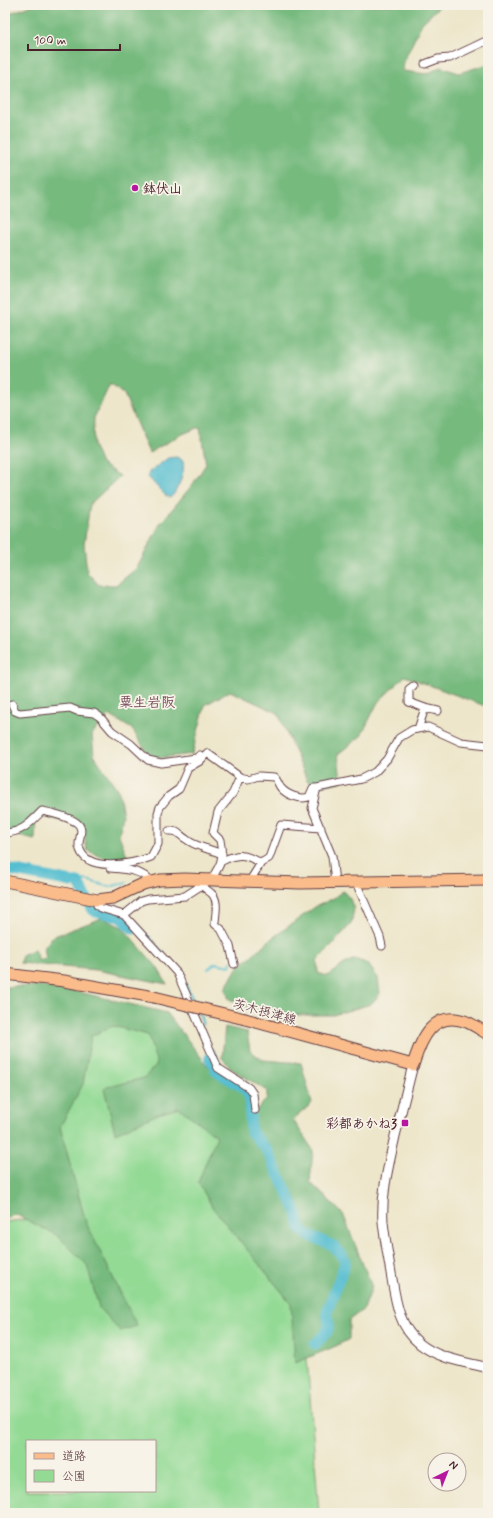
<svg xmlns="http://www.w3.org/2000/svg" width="493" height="1518" font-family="Mynerve,'Klee One',sans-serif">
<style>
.green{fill:#93da94;stroke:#6e7c60;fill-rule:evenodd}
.forest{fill:#76ba7e;stroke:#606c54;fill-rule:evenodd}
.water{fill:#54bed0;stroke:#4f6e7e}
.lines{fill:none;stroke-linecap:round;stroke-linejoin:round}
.stream{stroke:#54bed0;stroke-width:2}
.river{stroke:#54bed0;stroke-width:11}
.minor-casing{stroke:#623d43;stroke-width:9}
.tertiary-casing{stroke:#623d43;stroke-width:11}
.primary-casing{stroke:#623d43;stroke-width:13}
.minor{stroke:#fff;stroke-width:7}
.tertiary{stroke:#fff;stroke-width:9}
.primary{stroke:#fabc8b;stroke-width:11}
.primary-bridge-casing{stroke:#623d43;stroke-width:13;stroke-linecap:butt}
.primary-bridge{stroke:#fabc8b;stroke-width:11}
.poi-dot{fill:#b5179e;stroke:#f7f3e8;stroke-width:1.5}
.labels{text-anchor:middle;stroke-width:3.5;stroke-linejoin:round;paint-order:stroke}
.poi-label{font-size:13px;font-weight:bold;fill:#4a1f2b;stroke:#f7f3e8;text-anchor:start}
.street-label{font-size:13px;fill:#4a1f2b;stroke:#f7f3e8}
.neighbourhood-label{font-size:14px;font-weight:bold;fill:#7a4d5e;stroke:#f7f3e8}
</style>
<rect width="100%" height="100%" fill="#f7f3e8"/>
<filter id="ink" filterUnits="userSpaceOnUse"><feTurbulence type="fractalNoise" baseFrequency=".025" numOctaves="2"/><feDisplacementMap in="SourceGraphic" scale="8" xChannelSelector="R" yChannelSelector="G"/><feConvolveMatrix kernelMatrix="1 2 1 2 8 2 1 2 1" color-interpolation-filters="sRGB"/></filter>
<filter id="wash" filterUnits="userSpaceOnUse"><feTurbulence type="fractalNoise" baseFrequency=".012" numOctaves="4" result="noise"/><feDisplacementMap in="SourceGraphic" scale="16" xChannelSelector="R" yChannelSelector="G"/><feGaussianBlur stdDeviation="0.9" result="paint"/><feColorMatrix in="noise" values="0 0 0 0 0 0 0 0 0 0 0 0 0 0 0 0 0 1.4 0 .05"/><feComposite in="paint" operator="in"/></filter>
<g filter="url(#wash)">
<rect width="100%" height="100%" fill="#ede6ca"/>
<path class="green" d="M 144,1016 L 284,1241 L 307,1358 L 319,1513 L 5,1513 L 5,1222 L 69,1214 L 44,1108 L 59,1041 ZM 27,1441 L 155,1441 L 155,1491 L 27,1491 Z"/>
<path class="forest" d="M 33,5 L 441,5 L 422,23 L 404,61 L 403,71 L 427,74 L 440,67 L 459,73 L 485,65 L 488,66 L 488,707 L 405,676 L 378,702 L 361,736 L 338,754 L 341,782 L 316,787 L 307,780 L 278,713 L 230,691 L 205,705 L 192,754 L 151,759 L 132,729 L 109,715 L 92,734 L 94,755 L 119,792 L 123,816 L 119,835 L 127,856 C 113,865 101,857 87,850 L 83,826 L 36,815 L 35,840 L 7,833 L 5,831 L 5,15 ZM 110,384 L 124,394 L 149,453 L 180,435 L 200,427 L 206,464 L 193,484 L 160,524 L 137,568 L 116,585 L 99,585 L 87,572 L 84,544 L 90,504 L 120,476 L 101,464 L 93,445 L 94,418 Z
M 343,891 L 350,899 L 354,909 L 351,924 L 317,961 L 318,973 L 327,976 L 346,963 L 355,959 L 368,964 L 378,978 L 380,994 L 371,1004 L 333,1015 L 295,1015 L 246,1006 L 229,999 L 225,989 L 237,968 L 271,939 L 315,907 L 332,899 Z
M 102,918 L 122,927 L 157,967 L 167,984 L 96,970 L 20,963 L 22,955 L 35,949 L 39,961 L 46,958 L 44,948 L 52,937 Z
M 42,986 L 79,992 L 167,1013 L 213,1073 L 240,1088 L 255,1111 L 267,1099 L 267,1091 L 232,1069 L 222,1058 L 225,1027 L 247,1032 L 250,1051 L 263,1060 L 301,1063 L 312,1103 L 293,1120 L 313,1150 L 310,1182 L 343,1214 L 372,1287 L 364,1309 L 349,1320 L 349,1339 L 336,1346 L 295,1363 L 291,1303 L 213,1208 L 198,1182 L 217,1136 L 179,1108 L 158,1114 L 115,1133 L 104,1088 L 144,1078 L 157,1064 L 148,1035 L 113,1026 L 91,1036 L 83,1084 L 60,1127 L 86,1223 L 137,1326 L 120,1331 L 99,1308 L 87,1265 L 58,1236 L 15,1214 L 5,1220 L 5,987 Z"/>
<path class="water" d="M 176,457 C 179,458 182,459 183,462 C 186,470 177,493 170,498 L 165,495 L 148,477 L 149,472 L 168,458 Z"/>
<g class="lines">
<path class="stream" d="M 78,882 L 86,880 L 110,887 L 127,882
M 134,921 C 140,925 143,934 150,937 C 154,944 159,947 164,954
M 170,960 L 177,968
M 208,969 L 215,963 L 230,966 L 231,962
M 184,981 L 194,1002
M 199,1012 L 203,1025
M 213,1049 L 220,1063"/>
<path class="river" d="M 5,869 L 72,882 L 78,882 L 93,910 L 97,912 L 120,917 L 133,929
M 210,1058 L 217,1072 L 243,1087 L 249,1096 L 251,1132 L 267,1150 L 297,1213 L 301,1229 L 308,1235 L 334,1246 L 345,1260 L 344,1266 L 327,1312 L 329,1325 L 327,1332 L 315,1344"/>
</g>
</g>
<g filter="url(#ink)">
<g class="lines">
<g class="minor-casing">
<path id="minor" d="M 425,64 L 438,59 L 450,58 L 488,40
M 413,686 L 409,689 L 409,702 L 425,708 L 438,711
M 12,704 L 15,711 L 20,713 L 70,708 L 77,711 L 94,713 L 100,717 L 112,731 L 131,744 L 148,760 L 161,763 L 196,758 L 200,755
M 418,729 L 425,708
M 169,831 C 178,830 179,835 186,839 C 195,847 211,849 222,854
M 5,833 C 23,832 30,823 42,811 C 52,813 69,817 77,823 C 85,829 78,839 79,846 C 84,874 133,864 151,857 L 158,844 L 158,813 L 160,807 L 169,796 L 179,789 L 188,768 L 200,761 L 207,753 L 240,777 L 248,779 L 259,776 L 274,777 C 278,780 278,785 281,788 C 287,795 300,800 309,797 L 313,788 L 317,788
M 222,861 C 239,853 245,854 261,863
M 110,868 C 122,869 145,870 150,882
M 210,881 C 221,864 224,861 220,840 L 213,833 L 218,812 L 233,793 L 240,777
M 249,882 L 261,863 L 269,858 L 281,825 L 321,828
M 335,882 L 332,856 L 312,808 L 317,788 L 361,779 L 375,772 L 387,759 L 399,738 L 412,730 L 428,727 L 461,742 L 488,745
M 358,883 L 358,887 L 380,937 L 382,946
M 202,885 C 204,889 210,891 213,895 C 219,903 215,915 215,924 L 221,929 L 230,946 L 234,964
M 97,900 L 97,905 L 100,908 L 124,915 L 177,973 L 218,1068 L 249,1088 L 253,1094 L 255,1110
M 124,915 L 141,901 L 148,899 L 185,896 L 202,885 L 202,880"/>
</g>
<g class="tertiary-casing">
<path id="tertiary" d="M 413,1065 C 407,1089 401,1112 395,1136 C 389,1164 381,1193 383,1222 C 385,1241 389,1260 392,1279 C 396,1304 400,1328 420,1344 C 439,1359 465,1362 488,1368"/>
</g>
<g class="primary-casing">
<path id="primary" d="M 5,881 L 97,900 L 113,898 L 143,884 L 160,880 L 185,879 L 300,883 L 488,880
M 5,974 L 64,981 L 154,997
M 245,1019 L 413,1065 C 421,1039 433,1009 467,1022 C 474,1025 481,1030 488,1034"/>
</g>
<use href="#minor" class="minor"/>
<use href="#tertiary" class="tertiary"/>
<use href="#primary" class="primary"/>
<g class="primary-bridge-casing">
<path id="primary-bridge" d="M 154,997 L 245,1019"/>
</g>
<use href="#primary-bridge" class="primary-bridge"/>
</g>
</g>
<g class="poi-dot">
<circle cx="135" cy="188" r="4"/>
<rect x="401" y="1119" width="8" height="8" rx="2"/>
</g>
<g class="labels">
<g class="poi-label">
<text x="143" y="193">鉢伏山</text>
<text x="397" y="1128" text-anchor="end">彩都あかね3</text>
</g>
<g class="street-label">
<text transform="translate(265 1011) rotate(15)" y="5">茨木摂津線</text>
</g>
<g class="neighbourhood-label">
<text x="147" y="707">粟生岩阪</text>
</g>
</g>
<rect width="493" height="1518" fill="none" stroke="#f7f3e8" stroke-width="20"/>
<rect x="26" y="1440" width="130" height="52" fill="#f7f3e8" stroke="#b29e9c"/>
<rect x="34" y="1453" width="20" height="6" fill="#fabc8b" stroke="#b29e9c"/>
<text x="62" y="1460" font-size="12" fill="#4a1f2b">道路</text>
<rect x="34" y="1470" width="20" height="12" fill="#93da94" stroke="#b29e9c"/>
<text x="62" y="1480" font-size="12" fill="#4a1f2b">公園</text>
<g transform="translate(447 1472) rotate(43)"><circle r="19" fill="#f7f3e8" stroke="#b29e9c"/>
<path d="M0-3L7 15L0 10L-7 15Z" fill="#b5179e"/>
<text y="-6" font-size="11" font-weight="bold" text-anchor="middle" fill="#4a1f2b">N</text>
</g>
<path d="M28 44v6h92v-6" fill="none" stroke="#4a1f2b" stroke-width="2"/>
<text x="34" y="44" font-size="12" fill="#4a1f2b" stroke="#f7f3e8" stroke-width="3" paint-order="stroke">100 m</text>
</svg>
